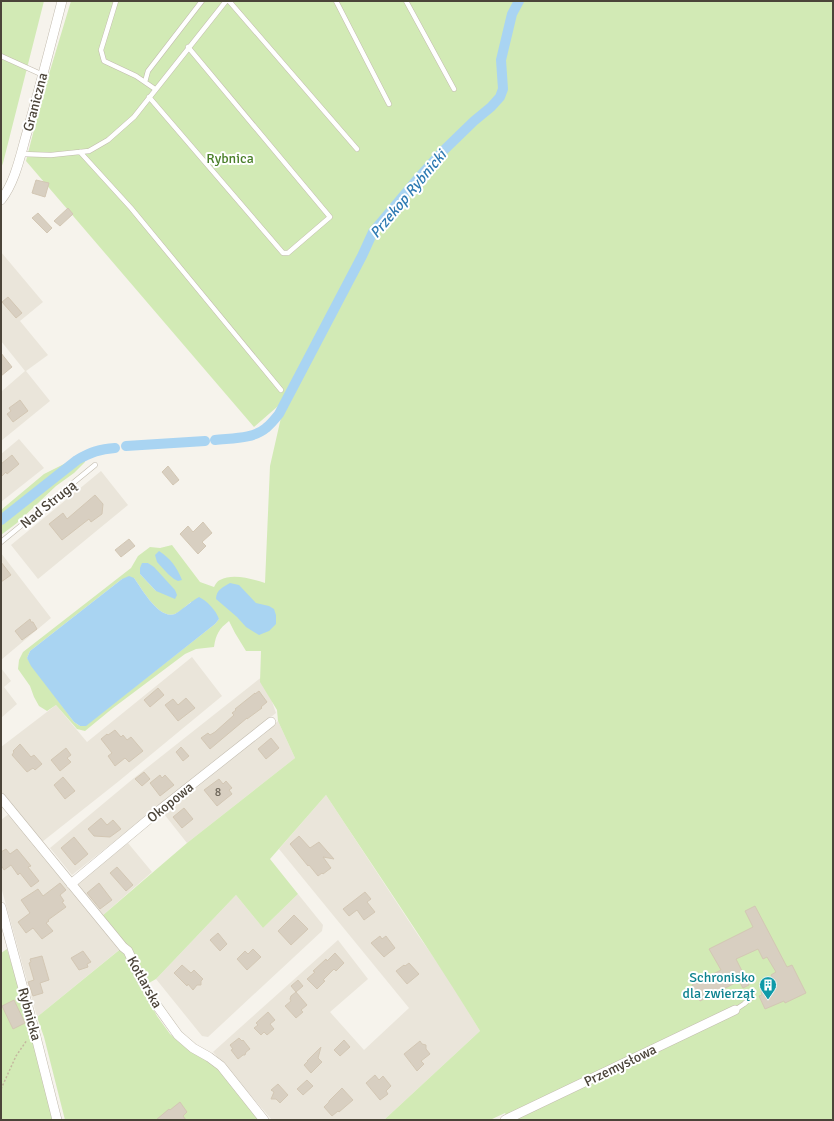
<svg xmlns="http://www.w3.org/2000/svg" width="834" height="1121" font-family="Signika,sans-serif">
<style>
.residential{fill:#eae5da}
.green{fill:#d2eab5;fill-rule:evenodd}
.water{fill:#a9d4f2}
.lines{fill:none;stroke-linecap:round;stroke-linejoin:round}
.canal{stroke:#a9d4f2;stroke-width:10}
.building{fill:#d8cfc1;stroke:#d3c7b4}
.lane-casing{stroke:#c2bbae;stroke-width:5.5}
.street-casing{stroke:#c2bbae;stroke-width:10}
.path{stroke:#c4b79f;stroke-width:1.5;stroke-dasharray:2 2;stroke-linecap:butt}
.lane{stroke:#fff;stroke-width:4.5}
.street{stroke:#fff;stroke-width:9}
.labels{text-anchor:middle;stroke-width:4;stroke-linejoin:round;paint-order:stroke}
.number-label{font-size:12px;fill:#6e675b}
.street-label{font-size:14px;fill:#4b4439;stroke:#fff}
.park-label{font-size:14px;fill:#4a7f2a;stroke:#fff}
.culture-label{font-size:14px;fill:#0d838f;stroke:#fff;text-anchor:end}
.water-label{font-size:15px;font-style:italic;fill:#2e7ab2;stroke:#fff}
</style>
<rect width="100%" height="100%" fill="#f6f3ec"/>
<path class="residential" d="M 1,252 L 43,302 L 20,321 L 48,355 L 26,371 L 50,401 L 1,441 L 1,390 L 2,391 L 25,371 L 1,341 Z
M 19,439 L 44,468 L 1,502 L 1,454 Z
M 101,471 L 128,505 L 38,579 L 11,545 Z
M 1,553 L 51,618 L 1,660 Z
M 192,657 L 222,696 L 119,781 L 42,842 L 1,793 L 1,747 L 56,705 L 87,742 Z
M 1,668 L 11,681 L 4,687 L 17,704 L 1,718 Z
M 263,676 L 276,713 L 72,875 L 50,848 L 134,778 Z
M 278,721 L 295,758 L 187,843 L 164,814 Z
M 326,795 L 418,935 L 444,972 L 480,1031 L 384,1120 L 272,1120 L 213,1052 L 338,940 L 368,979 L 330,1012 L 364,1050 L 409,1008 L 279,849 Z
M 10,813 L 119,950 L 37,1017 L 1,887 L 1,820 Z
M 128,843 L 152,872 L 102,916 L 77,884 Z
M 298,894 L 323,925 L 322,931 L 208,1037 L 202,1036 L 156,979 L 236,895 L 263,928 Z"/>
<path class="green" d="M 1,1 L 44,1 L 3,163 L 1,168 Z
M 71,1 L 833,1 L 833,1120 L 509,1120 L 505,1113 L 490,1120 L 384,1120 L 480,1031 C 431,951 378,874 326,795 L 270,859 L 298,894 L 263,928 L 236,895 L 156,979 L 147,984 L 102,916 L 187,843 L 295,758 L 278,721 L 277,710 L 260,682 L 261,651 L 246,651 L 235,633 L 229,621 C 219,629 216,634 214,647 L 196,649 L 185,654 L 113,708 L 85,731 L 77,729 L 56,705 L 47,711 L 39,706 L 34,697 L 30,686 L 18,669 L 19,660 L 23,652 L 131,568 L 138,556 L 150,547 L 160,548 L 172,545 L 200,582 L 214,587 C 215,585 217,581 220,580 C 233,573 252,579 265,583 L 270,466 L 285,400 L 254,427 L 26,161 L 43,94 ZM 148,563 L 156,591 L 140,574 ZM 134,578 C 142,589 159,620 175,614 C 180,612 186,606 191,602 L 219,619 L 215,624 L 86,725 L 80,726 L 74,722 L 27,658 L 30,651 L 122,579 Z
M 78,454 L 85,458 L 85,462 L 74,473 L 56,486 L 17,523 L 1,535 L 1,510 L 44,474 L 66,463 Z
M 123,947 L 142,988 L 157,1016 L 170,1034 L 186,1048 L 215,1065 L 260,1120 L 65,1120 L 44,1037 L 37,1017 Z
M 7,949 L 18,985 L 53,1120 L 1,1120 L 1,953 Z"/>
<path class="water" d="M 159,551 C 170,558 177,567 182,580 L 178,581 L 174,579 L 168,574 L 157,562 L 155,555 Z
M 142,563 L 148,563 L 154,567 L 175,590 L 177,595 L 175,599 L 156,591 L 140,574 L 140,568 Z
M 129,576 L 134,578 C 142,589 159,620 175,614 C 179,612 193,600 199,597 C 207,601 216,610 219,619 L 215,624 L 86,726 L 80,726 L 74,722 L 31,666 L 27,658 L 30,651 L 122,579 Z
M 230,583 L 239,585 L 256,603 L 269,606 L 274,609 L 276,615 L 276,624 L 269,631 L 259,635 L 246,627 L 237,617 L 216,599 C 216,590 223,587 230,583 Z"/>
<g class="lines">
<path class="canal" d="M 215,440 C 232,438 253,439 266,428 C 271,424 275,419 279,414 L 362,256 L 373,232 L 421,175 L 442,152 L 474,121 L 491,107 L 500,97 L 503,89 L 501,60 L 512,14 L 519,1
M 126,446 L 205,441
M 1,520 L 77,460 C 91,452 100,449 115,448"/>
</g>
<path class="building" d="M 36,180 L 49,183 L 45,197 L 32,193 Z
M 68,208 L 73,214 L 60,226 L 54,221 Z
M 38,213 L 52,228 L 47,233 L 32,218 Z
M 8,297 L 22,313 L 16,318 L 2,302 Z
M 1,353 L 12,367 L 1,376 Z
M 20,400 L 28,411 L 13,422 L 7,414 L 11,411 L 9,408 Z
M 12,455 L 19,464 L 7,474 L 6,472 L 1,477 L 1,464 Z
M 168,466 L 179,480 L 173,485 L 162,472 Z
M 95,495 L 103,504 L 102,514 L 91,522 L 89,519 L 62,540 L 49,524 L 63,513 L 67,519 Z
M 203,522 L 212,533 L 202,542 L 206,546 L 198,554 L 180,534 L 188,526 L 193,532 Z
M 129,539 L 135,546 L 121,557 L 115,550 Z
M 1,562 L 11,575 L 1,582 Z
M 30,619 L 31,622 L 33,622 L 37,629 L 22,640 L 15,631 Z
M 158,688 L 164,695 L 150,707 L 144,700 Z
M 259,691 L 267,702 L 261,707 L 262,708 L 247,719 L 247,718 L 210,749 L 201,738 L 208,733 L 210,735 L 215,732 L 234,715 L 232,713 L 236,710 L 235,709 L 255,693 L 255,694 Z
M 186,698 L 195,708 L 178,721 L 165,705 L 173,699 L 178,705 Z
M 115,730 L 121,737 L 123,735 L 127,740 L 131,737 L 143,751 L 129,762 L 125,758 L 115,766 L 108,756 L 112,753 L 101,739 L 107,734 L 108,735 Z
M 271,738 L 279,748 L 266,759 L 258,749 Z
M 20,744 L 31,757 L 34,755 L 42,764 L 35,770 L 33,768 L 27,772 L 12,755 L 14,752 L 13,751 Z
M 181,747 L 189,756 L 183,761 L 176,752 Z
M 66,748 L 71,755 L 67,758 L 71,762 L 60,771 L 51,760 Z
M 144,772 L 150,779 L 142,786 L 135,779 Z
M 160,775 L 162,778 L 165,775 L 174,785 L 160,796 L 150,783 Z
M 63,777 L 75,791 L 65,799 L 54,785 Z
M 219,779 L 223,784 L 226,781 L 232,788 L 229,790 L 232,794 L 217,806 L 204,790 Z
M 184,808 L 193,819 L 182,828 L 173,817 Z
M 101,818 L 107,825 L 113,820 L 121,829 L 110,837 L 94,836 L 88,829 Z
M 299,836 L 310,848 L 319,842 L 334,859 L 323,857 L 331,868 L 323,874 L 322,873 L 318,876 L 309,865 L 308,866 L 290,844 Z
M 74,837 L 88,854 L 75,865 L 61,848 Z
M 6,849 L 10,854 L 17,849 L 31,866 L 28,867 L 39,881 L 31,887 L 20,873 L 18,875 L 11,865 L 4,870 L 1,865 L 1,852 Z
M 117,867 L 133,885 L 126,891 L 110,873 Z
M 60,883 L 66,890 L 60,895 L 64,901 L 62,902 L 66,907 L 48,920 L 49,921 L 46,923 L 53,931 L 42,939 L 33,928 L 26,933 L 18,922 L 30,913 L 21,900 L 38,889 L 43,896 Z
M 99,883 L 112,900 L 100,909 L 87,893 Z
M 365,892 L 371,899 L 367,902 L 375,912 L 364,920 L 357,910 L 349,916 L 343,909 Z
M 755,906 L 787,967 L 792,965 L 806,993 L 785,1003 L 784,1001 L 765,1009 L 759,996 L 762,995 L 761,991 L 776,985 L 771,975 L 776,972 L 767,957 L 763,959 L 758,949 L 736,959 L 749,985 L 743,988 L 739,981 L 700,1001 L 692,985 L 721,970 L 709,949 L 753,927 L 745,911 Z
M 294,915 L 308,929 L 291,945 L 278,931 Z
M 218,933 L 227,944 L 220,951 L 210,940 Z
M 380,936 L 382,939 L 386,936 L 395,948 L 384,957 L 371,943 Z
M 253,949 L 261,957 L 247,970 L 237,959 L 245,951 L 248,954 Z
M 83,951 L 91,962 L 87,964 L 88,967 L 79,970 L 71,958 Z
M 335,953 L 344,963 L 336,971 L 334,969 L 323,980 L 325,981 L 317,989 L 307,979 L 315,972 L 313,971 L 326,959 L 327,961 Z
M 42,956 L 49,980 L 40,983 L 43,993 L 33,996 L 28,982 L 34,980 L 29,963 L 31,962 L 30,959 Z
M 409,963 L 419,974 L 407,984 L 396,971 L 404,965 L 405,966 Z
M 182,965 L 191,973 L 194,970 L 203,979 L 201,981 L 201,985 L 197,985 L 193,990 L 188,984 L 187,986 L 174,973 Z
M 298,980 L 303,986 L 296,992 L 291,986 Z
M 296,992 L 307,1005 L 301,1010 L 303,1012 L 296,1018 L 285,1006 L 291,1001 L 290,999 L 291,996 Z
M 14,1000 L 25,1023 L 13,1029 L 2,1006 Z
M 268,1012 L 275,1020 L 270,1024 L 274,1029 L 267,1035 L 264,1032 L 261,1035 L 254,1028 L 258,1025 L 256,1023 Z
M 239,1038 L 242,1041 L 243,1040 L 250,1049 L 246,1052 L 245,1055 L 243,1055 L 238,1059 L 231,1050 L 233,1049 L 230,1045 Z
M 344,1040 L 350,1047 L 340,1056 L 334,1050 Z
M 420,1041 L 422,1044 L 426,1045 L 426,1049 L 430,1054 L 421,1061 L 424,1064 L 417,1071 L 404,1054 Z
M 321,1047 L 318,1058 L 322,1062 L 311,1073 L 304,1065 L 308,1061 L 307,1061 Z
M 375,1075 L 379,1080 L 383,1076 L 391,1086 L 386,1091 L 388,1094 L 380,1100 L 366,1083 Z
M 307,1080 L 313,1086 L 303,1095 L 297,1089 Z
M 278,1084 L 288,1095 L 280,1103 L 276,1099 L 271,1099 L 274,1092 L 271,1090 Z
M 342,1088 L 353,1100 L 339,1112 L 338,1111 L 332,1116 L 324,1107 L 329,1102 L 329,1101 Z
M 180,1102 L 187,1112 L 183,1116 L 186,1120 L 156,1120 L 169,1109 L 170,1110 Z"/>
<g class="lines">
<g class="lane-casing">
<path id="lane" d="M 116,1 L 101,50 L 104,61 L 136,76 L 155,89
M 229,1 L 357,149
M 336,1 L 389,104
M 406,1 L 454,89
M 1,56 L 43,75
M 145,82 L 148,71 L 202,1
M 149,97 L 283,253 L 288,253 L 330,217 L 188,47
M 80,152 L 131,208 L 281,390
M 21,154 L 51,155 L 89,151 L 108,140 L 134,117 L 226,1
M 1,542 L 95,465
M 735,1010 L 744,1004 L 752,997"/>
</g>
<g class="street-casing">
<path id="street" d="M 1,200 C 16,181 21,152 28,129 C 40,86 51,44 62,1
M 1,798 L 123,947 L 128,951 L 139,975 L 155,1003 L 178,1035 L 193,1048 L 209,1057 L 221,1066 L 264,1120
M 71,884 L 161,809 L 271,722
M 1,907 L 34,1029 L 57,1120
M 505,1120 L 735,1010"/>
</g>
<path class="path" d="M 1,1089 L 16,1056 L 27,1040"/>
<use href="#lane" class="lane"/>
<use href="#street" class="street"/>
</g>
<defs>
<g id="building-pin" transform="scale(0.9)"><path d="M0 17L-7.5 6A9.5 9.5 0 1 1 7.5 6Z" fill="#0f9aa8" stroke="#fff"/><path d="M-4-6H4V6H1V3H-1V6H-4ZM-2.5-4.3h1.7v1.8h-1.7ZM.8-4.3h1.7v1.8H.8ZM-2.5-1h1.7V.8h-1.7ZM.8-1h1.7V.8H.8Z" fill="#fff"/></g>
</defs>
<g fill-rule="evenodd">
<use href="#building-pin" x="768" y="985"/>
</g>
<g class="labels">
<g class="number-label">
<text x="218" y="796">8</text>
</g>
<g class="street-label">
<text transform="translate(35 102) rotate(-75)" y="5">Graniczna</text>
<text transform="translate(48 504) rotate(-39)" y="5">Nad Strugą</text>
<text transform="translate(170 802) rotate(-39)" y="5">Okopowa</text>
<text transform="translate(145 982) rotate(61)" y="5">Kotlarska</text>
<text transform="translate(30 1014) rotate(75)" y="5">Rybnicka</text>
<text transform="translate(620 1065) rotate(-26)" y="5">Przemysłowa</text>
</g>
<g class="park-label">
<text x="230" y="163">Rybnica</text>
</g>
<g class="culture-label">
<text x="755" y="982">Schronisko<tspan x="755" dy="16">dla zwierząt</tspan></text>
</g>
<g class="water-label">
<text transform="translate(408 194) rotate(-50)" y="5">Przekop Rybnicki</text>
</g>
</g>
<rect width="834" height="1121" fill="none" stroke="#4b4439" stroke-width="4"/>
</svg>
